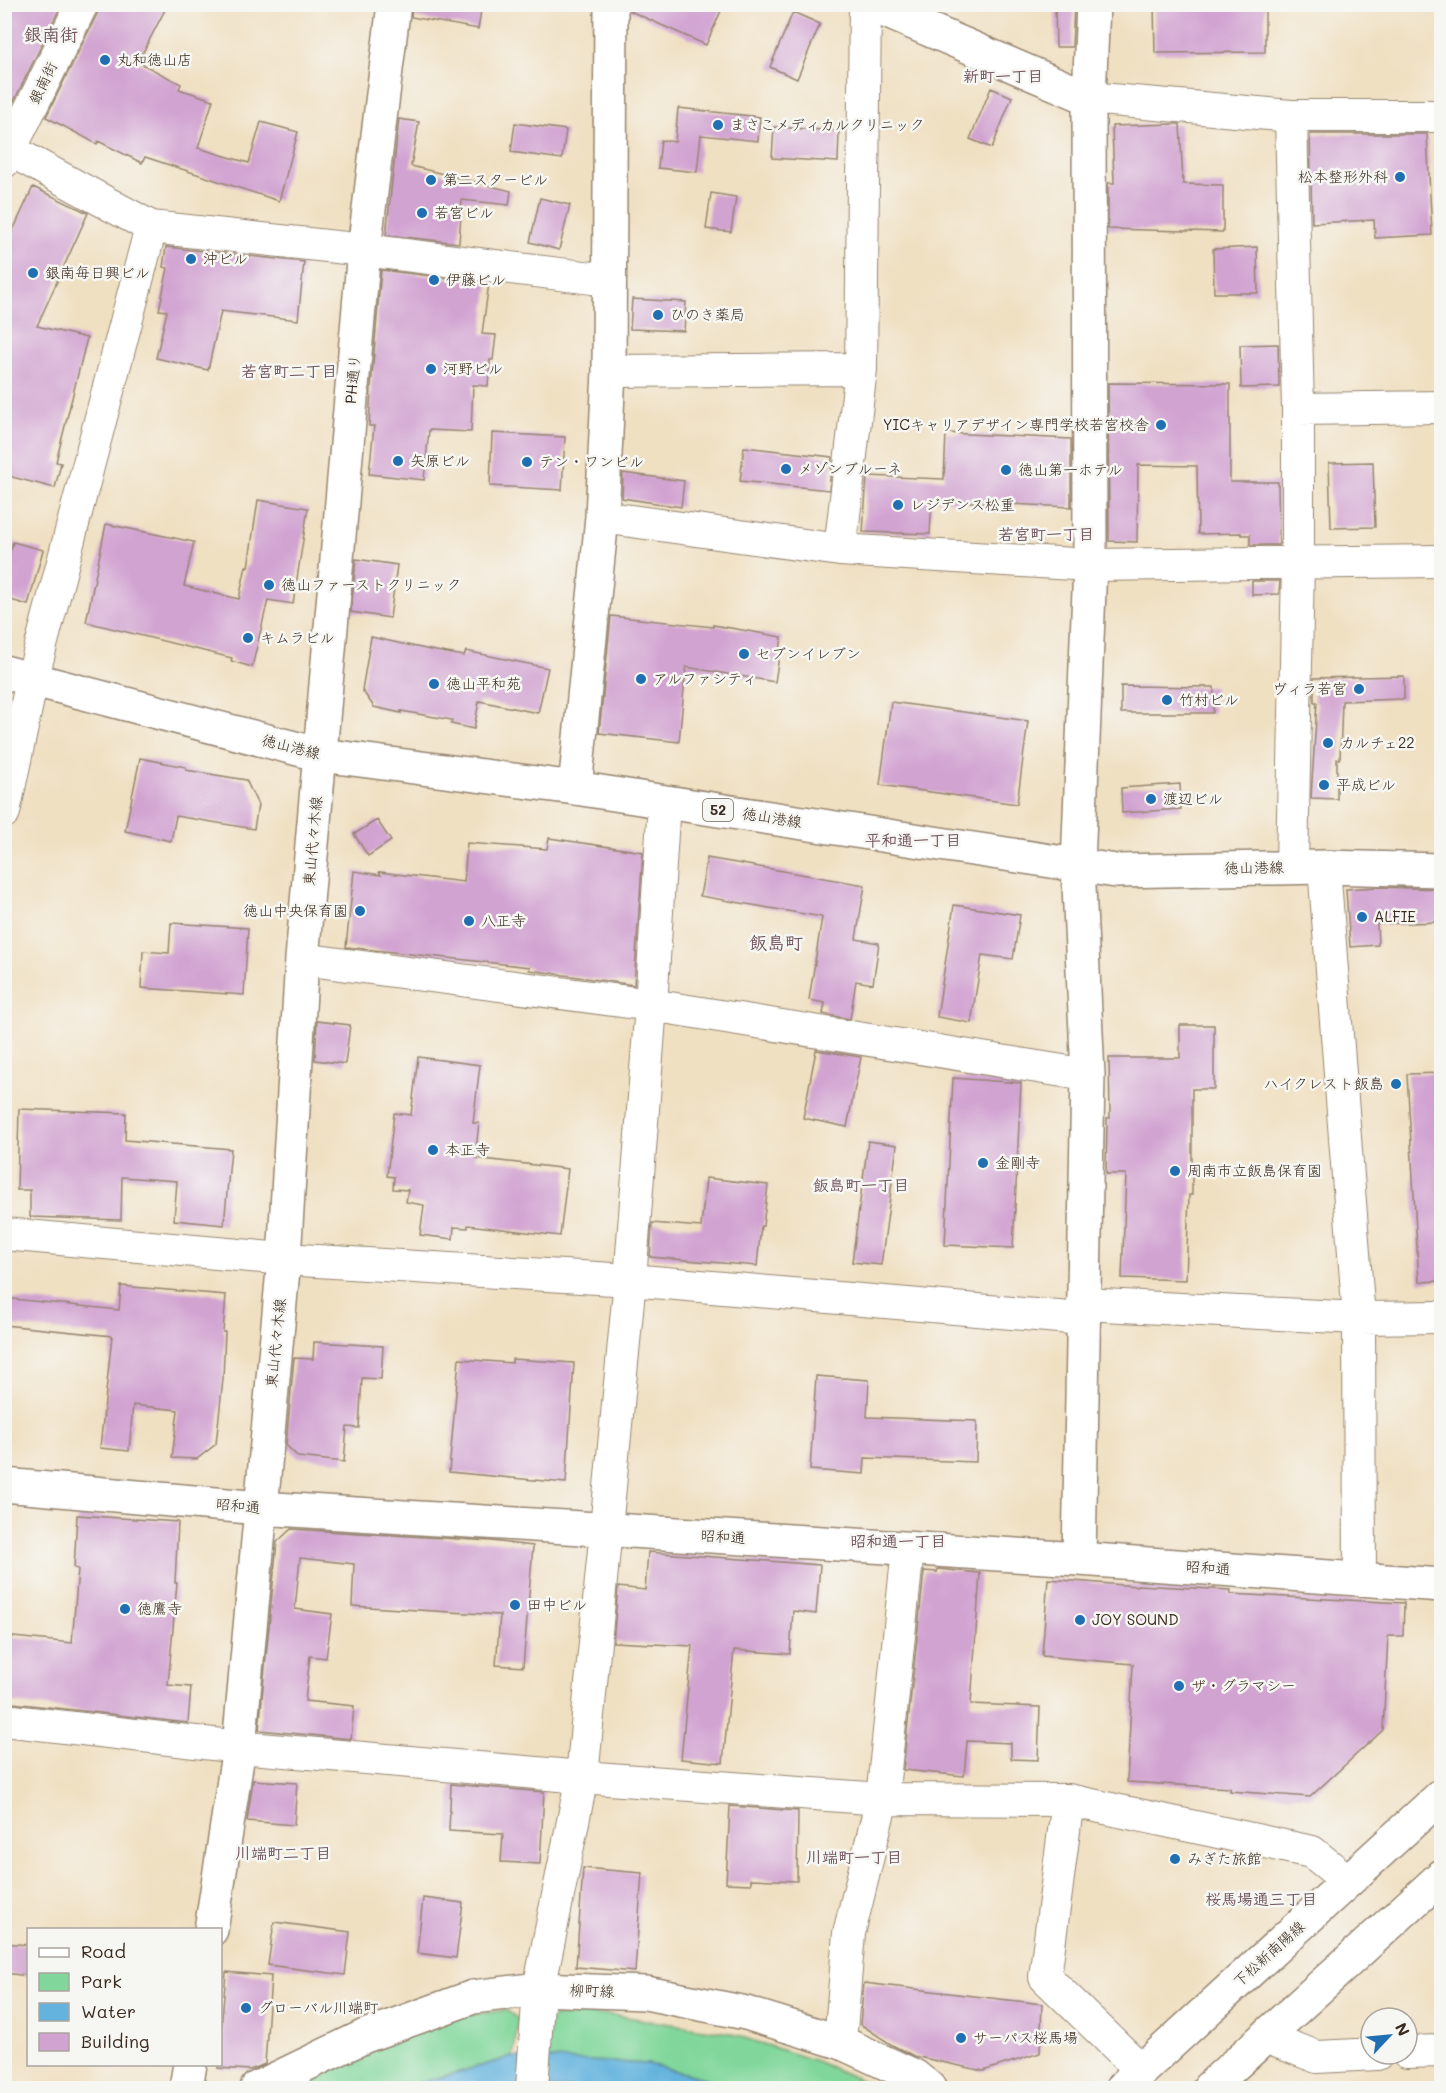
<svg xmlns="http://www.w3.org/2000/svg" width="1446" height="2093" font-family="Mali,'Klee One',sans-serif">
<style>
.green{fill:#81d79b;stroke:#5e805c;stroke-width:1.5}
.water{fill:#64b3de;stroke:#506e7e;stroke-width:1.5}
.building{fill:#d1a3d1}
.lines{fill:none;stroke-linecap:round;stroke-linejoin:round}
.minor-casing{stroke:#968570;stroke-width:34}
.tertiary-casing{stroke:#968570;stroke-width:36}
.secondary-casing{stroke:#968570;stroke-width:36}
.primary-casing{stroke:#968570;stroke-width:36}
.minor{stroke:#fff;stroke-width:32}
.tertiary{stroke:#fff;stroke-width:33}
.secondary{stroke:#fff;stroke-width:33}
.primary{stroke:#fff;stroke-width:33}
.poi-dot{fill:#1f6fb2;stroke:#f6f6f2;stroke-width:2}
.labels{text-anchor:middle;stroke-width:5;stroke-linejoin:round;paint-order:stroke}
.shield{fill:#f6f6f2;stroke:#73675e;stroke-width:1.5}
.shield-label{font-size:14px;font-weight:bold;fill:#3b2a1e}
.poi-label{font-size:15px;fill:#3b2a1e;stroke:#f6f6f2;text-anchor:start}
.street-label{font-size:15px;fill:#3b2a1e;stroke:#f6f6f2}
.neighbourhood-label{font-size:16px;font-weight:bold;fill:#70545d;stroke:#f6f6f2}
.quarter-label{font-size:18px;font-weight:bold;fill:#70545d;stroke:#f6f6f2}
</style>
<rect width="100%" height="100%" fill="#f6f6f2"/>
<filter id="ink" filterUnits="userSpaceOnUse"><feTurbulence type="fractalNoise" baseFrequency=".0167" numOctaves="2"/><feDisplacementMap in="SourceGraphic" scale="12" xChannelSelector="R" yChannelSelector="G"/><feConvolveMatrix kernelMatrix="1 2 1 2 8 2 1 2 1" color-interpolation-filters="sRGB"/></filter>
<filter id="wash" filterUnits="userSpaceOnUse"><feTurbulence type="fractalNoise" baseFrequency=".008" numOctaves="4" result="noise"/><feDisplacementMap in="SourceGraphic" scale="24" xChannelSelector="R" yChannelSelector="G"/><feGaussianBlur stdDeviation="1.35" result="paint"/><feColorMatrix in="noise" values="0 0 0 0 0 0 0 0 0 0 0 0 0 0 0 0 0 1.4 0 .05"/><feComposite in="paint" operator="in"/></filter>
<g filter="url(#wash)">
<rect width="100%" height="100%" fill="#f0e0c2"/>
<path class="green" d="M 506,2010 L 518,2019 L 513,2057 L 402,2088 L 290,2088 L 381,2046 L 461,2016 Z
M 606,2014 L 729,2033 L 816,2061 L 879,2088 L 743,2088 L 648,2064 L 542,2059 L 549,2022 L 555,2016 Z"/>
<path class="water" d="M 513,2057 L 648,2064 L 743,2088 L 402,2088 Z"/>
<g id="blocks">
<path class="building" d="M 4,4 L 62,4 L 14,101 L 4,96 Z
M 100,4 L 168,4 L 138,62 L 181,84 L 179,89 L 213,100 L 198,148 L 249,163 L 261,122 L 298,132 L 279,201 L 145,157 L 142,163 L 98,141 L 97,144 L 46,117 L 98,12 Z
M 412,4 L 482,4 L 478,29 L 411,17 Z
M 630,4 L 724,4 L 706,45 L 630,11 Z
M 1154,4 L 1265,4 L 1265,52 L 1155,53 Z
M 1055,6 L 1074,6 L 1072,47 L 1056,47 Z
M 793,12 L 820,24 L 797,79 L 770,67 Z
M 991,88 L 1012,97 L 992,148 L 970,139 Z
M 678,108 L 760,117 L 758,141 L 701,135 L 697,172 L 658,168 L 661,140 L 675,142 Z
M 399,119 L 419,122 L 411,166 L 511,191 L 509,205 L 462,200 L 459,243 L 386,235 Z
M 515,123 L 566,130 L 562,159 L 511,152 Z
M 1173,124 L 1180,124 L 1183,184 L 1223,185 L 1223,232 L 1108,229 L 1108,183 L 1114,183 L 1112,126 Z
M 774,127 L 839,131 L 838,162 L 772,158 Z
M 1310,134 L 1427,134 L 1432,235 L 1375,238 L 1374,220 L 1312,223 Z
M 33,187 L 88,213 L 37,326 L 87,338 L 56,462 L 61,463 L 55,488 L 4,475 L 4,250 Z
M 711,193 L 736,197 L 731,232 L 706,229 Z
M 540,198 L 570,205 L 559,250 L 530,242 Z
M 166,247 L 304,262 L 298,320 L 221,311 L 208,370 L 156,358 L 167,311 L 159,310 L 168,268 L 163,267 Z
M 1257,247 L 1258,293 L 1214,293 L 1213,249 Z
M 381,270 L 489,283 L 482,334 L 496,335 L 493,360 L 490,360 L 488,386 L 473,385 L 471,432 L 429,430 L 424,480 L 369,474 L 374,426 L 369,426 L 371,388 Z
M 632,299 L 686,302 L 684,331 L 630,329 Z
M 1278,344 L 1279,387 L 1241,388 L 1240,345 Z
M 1108,383 L 1230,384 L 1230,482 L 1278,482 L 1279,545 L 1250,545 L 1250,535 L 1241,535 L 1241,533 L 1198,534 L 1197,466 L 1138,465 L 1137,542 L 1109,541 Z
M 492,433 L 565,437 L 562,490 L 490,486 Z
M 946,433 L 1071,439 L 1071,507 L 932,500 L 930,534 L 863,532 L 867,476 L 944,479 Z
M 744,447 L 832,457 L 829,490 L 740,481 Z
M 1373,462 L 1375,527 L 1331,528 L 1329,463 Z
M 623,473 L 684,481 L 681,507 L 622,498 Z
M 258,500 L 308,508 L 293,604 L 268,600 L 252,667 L 231,661 L 232,658 L 86,622 L 106,524 L 194,542 L 184,586 L 239,599 L 246,566 L 248,567 Z
M 13,542 L 43,550 L 28,605 L 4,598 L 4,572 Z
M 356,559 L 397,565 L 390,618 L 351,612 Z
M 1252,581 L 1280,581 L 1279,594 L 1252,595 Z
M 611,616 L 713,627 L 713,625 L 782,637 L 775,682 L 686,667 L 679,742 L 599,733 Z
M 371,637 L 430,650 L 464,656 L 466,651 L 548,668 L 538,713 L 479,701 L 474,729 L 451,724 L 452,720 L 401,711 L 401,713 L 374,707 L 362,690 Z
M 1404,676 L 1404,699 L 1342,701 L 1340,759 L 1337,759 L 1337,799 L 1311,798 L 1317,702 L 1314,702 L 1314,678 Z
M 1121,686 L 1214,687 L 1213,713 L 1121,713 Z
M 891,702 L 1028,721 L 1017,804 L 880,785 Z
M 140,758 L 186,767 L 186,770 L 246,780 L 258,805 L 254,829 L 176,816 L 171,841 L 125,831 Z
M 1180,784 L 1181,809 L 1122,813 L 1121,788 Z
M 377,820 L 391,841 L 368,856 L 354,834 Z
M 549,838 L 643,852 L 634,985 L 529,970 L 530,967 L 346,947 L 354,871 L 381,875 L 379,872 L 464,882 L 467,843 L 547,849 Z
M 707,858 L 865,885 L 856,939 L 879,943 L 873,984 L 856,981 L 850,1019 L 823,1014 L 825,1003 L 809,1000 L 822,917 L 700,896 Z
M 1378,887 L 1442,889 L 1442,922 L 1377,924 L 1378,945 L 1350,947 L 1346,889 Z
M 954,905 L 1020,915 L 1013,959 L 982,955 L 971,1023 L 937,1017 Z
M 171,923 L 248,928 L 244,995 L 141,988 L 143,951 L 169,953 Z
M 317,1021 L 350,1025 L 345,1064 L 315,1060 Z
M 1180,1025 L 1214,1025 L 1214,1089 L 1192,1089 L 1192,1195 L 1189,1195 L 1186,1280 L 1122,1278 L 1126,1174 L 1106,1174 L 1107,1118 L 1110,1118 L 1109,1058 L 1180,1058 Z
M 816,1050 L 861,1057 L 847,1127 L 803,1118 Z
M 418,1057 L 480,1065 L 473,1123 L 479,1123 L 475,1158 L 568,1169 L 560,1236 L 468,1225 L 468,1228 L 454,1227 L 453,1239 L 420,1235 L 424,1205 L 406,1202 L 408,1190 L 393,1189 L 394,1177 L 387,1176 L 394,1113 L 411,1115 Z
M 1442,1073 L 1442,1281 L 1419,1282 L 1407,1074 Z
M 953,1078 L 1021,1083 L 1013,1248 L 945,1245 Z
M 19,1109 L 126,1113 L 125,1140 L 231,1149 L 224,1225 L 174,1220 L 177,1181 L 122,1177 L 121,1220 L 30,1217 L 30,1190 L 17,1190 Z
M 868,1141 L 897,1145 L 881,1265 L 852,1262 Z
M 706,1178 L 768,1185 L 763,1226 L 761,1226 L 757,1266 L 650,1257 L 652,1223 L 701,1227 Z
M 121,1286 L 226,1295 L 223,1332 L 225,1332 L 223,1379 L 216,1444 L 197,1459 L 172,1458 L 178,1410 L 133,1405 L 129,1451 L 100,1448 L 112,1336 L 4,1325 L 4,1298 L 119,1310 Z
M 314,1342 L 383,1346 L 381,1379 L 362,1378 L 359,1428 L 347,1427 L 344,1462 L 298,1457 L 286,1445 L 294,1358 L 313,1359 Z
M 459,1359 L 512,1363 L 512,1359 L 574,1363 L 566,1483 L 449,1472 Z
M 816,1376 L 869,1380 L 867,1417 L 977,1421 L 976,1462 L 865,1458 L 864,1474 L 810,1470 Z
M 77,1515 L 178,1522 L 175,1583 L 177,1583 L 168,1685 L 191,1687 L 188,1723 L 4,1702 L 4,1636 L 72,1643 L 78,1569 L 74,1568 Z
M 291,1529 L 491,1541 L 533,1546 L 523,1667 L 496,1665 L 500,1615 L 352,1606 L 354,1564 L 300,1558 L 295,1609 L 332,1614 L 326,1658 L 310,1656 L 305,1701 L 354,1706 L 351,1739 L 259,1730 L 277,1542 Z
M 648,1552 L 820,1565 L 816,1614 L 793,1611 L 790,1654 L 734,1650 L 723,1763 L 681,1759 L 692,1646 L 613,1642 L 618,1587 L 645,1590 Z
M 938,1569 L 980,1573 L 971,1704 L 1040,1707 L 1038,1760 L 1011,1759 L 1011,1743 L 967,1741 L 964,1776 L 903,1770 L 924,1571 L 937,1572 Z
M 1048,1579 L 1136,1586 L 1137,1585 L 1231,1590 L 1230,1594 L 1404,1603 L 1403,1636 L 1388,1636 L 1383,1730 L 1310,1797 L 1230,1791 L 1230,1788 L 1127,1782 L 1133,1664 L 1042,1656 Z
M 253,1780 L 297,1783 L 294,1825 L 247,1821 Z
M 451,1784 L 544,1792 L 540,1864 L 501,1862 L 503,1834 L 449,1831 Z
M 730,1806 L 798,1811 L 797,1881 L 751,1879 L 751,1884 L 726,1883 Z
M 583,1868 L 642,1873 L 635,1972 L 576,1967 Z
M 423,1898 L 463,1903 L 456,1958 L 417,1953 Z
M 274,1922 L 350,1932 L 345,1975 L 268,1965 Z
M 4,1943 L 28,1945 L 28,1976 L 4,1973 Z
M 226,1972 L 271,1976 L 265,2064 L 250,2070 L 218,2068 L 219,2064 L 220,2064 L 220,2041 Z
M 864,1983 L 1042,2004 L 1040,2053 L 983,2071 L 914,2056 L 892,2045 L 860,2024 Z"/>
</g>
</g>
<g filter="url(#ink)">
<use href="#blocks" fill-opacity="0" stroke="#968570" stroke-width="1.5"/>
<g class="lines">
<g class="minor-casing">
<path id="minor" d="M 1089,98 L 1291,116 L 1442,116
M 1291,116 L 1298,409 L 1298,562 L 1292,867
M 4,147 L 151,227 L 364,250 L 609,280
M 4,162 L 82,4
M 609,371 L 861,369
M 1298,409 L 1442,407
M 602,517 L 840,550 L 1090,565 L 1442,561
M 840,550 L 861,369 L 865,4
M 4,812 L 32,680 L 151,227
M 1324,867 L 1359,1318 L 1360,1580
M 302,959 L 651,1005 L 1088,1075
M 4,1234 L 284,1259 L 630,1280 L 1082,1319
M 1083,1304 L 1359,1318 L 1442,1317
M 4,1720 L 239,1747 L 582,1777 L 882,1799 L 1068,1800 L 1312,1852 L 1348,1881
M 1068,1800 L 1045,1977 L 1141,2070
M 1265,2037 L 1317,2057 L 1377,2054
M 840,2042 L 849,1933 L 882,1799 L 908,1549
M 1407,2052 L 1442,2051
M 532,2088 L 539,1989 L 582,1777 L 630,1280 L 651,1005 L 664,802"/>
</g>
<g class="tertiary-casing">
<path id="tertiary" d="M 869,4 L 1089,98
M 575,788 L 602,517 L 609,371 L 611,4
M 4,1485 L 260,1508 L 1079,1559 L 1442,1585
M 1079,1559 L 1088,1075 L 1078,865 L 1090,565 L 1089,98 L 1093,4
M 211,1930 L 239,1747 L 284,1259 L 302,959 L 364,250 L 394,4
M 186,2088 L 190,2064
M 257,2088 L 365,2036 L 473,1997 L 539,1989 L 646,1993 L 746,2013 L 840,2042 L 914,2076 L 929,2088"/>
</g>
<g class="secondary-casing">
<path id="secondary" d="M 1122,2088 L 1442,1795
M 1209,2088 L 1442,1876"/>
</g>
<g class="primary-casing">
<path id="primary" d="M 4,672 L 321,755 L 575,788 L 1116,871 L 1324,867 L 1442,870"/>
</g>
<use href="#minor" class="minor"/>
<use href="#tertiary" class="tertiary"/>
<use href="#secondary" class="secondary"/>
<use href="#primary" class="primary"/>
</g>
</g>
<g class="poi-dot">
<circle cx="105" cy="60" r="6"/>
<circle cx="718" cy="125" r="6"/>
<circle cx="1400" cy="177" r="6"/>
<circle cx="431" cy="180" r="6"/>
<circle cx="422" cy="213" r="6"/>
<circle cx="191" cy="259" r="6"/>
<circle cx="33" cy="273" r="6"/>
<circle cx="434" cy="280" r="6"/>
<circle cx="658" cy="315" r="6"/>
<circle cx="431" cy="369" r="6"/>
<circle cx="1161" cy="425" r="6"/>
<circle cx="398" cy="461" r="6"/>
<circle cx="527" cy="462" r="6"/>
<circle cx="786" cy="469" r="6"/>
<circle cx="1006" cy="470" r="6"/>
<circle cx="898" cy="505" r="6"/>
<circle cx="269" cy="585" r="6"/>
<circle cx="248" cy="638" r="6"/>
<circle cx="744" cy="654" r="6"/>
<circle cx="641" cy="679" r="6"/>
<circle cx="434" cy="684" r="6"/>
<circle cx="1359" cy="689" r="6"/>
<circle cx="1167" cy="700" r="6"/>
<circle cx="1328" cy="743" r="6"/>
<circle cx="1324" cy="785" r="6"/>
<circle cx="1151" cy="799" r="6"/>
<circle cx="360" cy="911" r="6"/>
<circle cx="1362" cy="917" r="6"/>
<circle cx="469" cy="921" r="6"/>
<circle cx="1396" cy="1084" r="6"/>
<circle cx="433" cy="1150" r="6"/>
<circle cx="983" cy="1163" r="6"/>
<circle cx="1175" cy="1171" r="6"/>
<circle cx="515" cy="1605" r="6"/>
<circle cx="125" cy="1609" r="6"/>
<circle cx="1080" cy="1620" r="6"/>
<circle cx="1179" cy="1686" r="6"/>
<circle cx="1175" cy="1859" r="6"/>
<circle cx="246" cy="2008" r="6"/>
<circle cx="961" cy="2038" r="6"/>
</g>
<g class="labels">
<rect class="shield" x="703" y="799" width="30" height="22" rx="4.5"/>
<g class="shield-label">
<text x="718" y="815">52</text>
</g>
<g class="poi-label">
<text x="117" y="65">丸和徳山店</text>
<text x="730" y="130">まさこメディカルクリニック</text>
<text x="1388" y="182" text-anchor="end">松本整形外科</text>
<text x="443" y="185">第二スタービル</text>
<text x="434" y="218">若宮ビル</text>
<text x="203" y="264">沖ビル</text>
<text x="45" y="278">銀南毎日興ビル</text>
<text x="446" y="285">伊藤ビル</text>
<text x="670" y="320">ひのき薬局</text>
<text x="443" y="374">河野ビル</text>
<text x="1149" y="430" text-anchor="end">YICキャリアデザイン専門学校若宮校舎</text>
<text x="410" y="466">矢原ビル</text>
<text x="539" y="467">テン・ワンビル</text>
<text x="798" y="474">メゾンブルーネ</text>
<text x="1018" y="475">徳山第一ホテル</text>
<text x="910" y="510">レジデンス松重</text>
<text x="281" y="590">徳山ファーストクリニック</text>
<text x="260" y="643">キムラビル</text>
<text x="756" y="659">セブンイレブン</text>
<text x="653" y="684">アルファシティ</text>
<text x="446" y="689">徳山平和苑</text>
<text x="1347" y="694" text-anchor="end">ヴィラ若宮</text>
<text x="1179" y="705">竹村ビル</text>
<text x="1340" y="748">カルチェ22</text>
<text x="1336" y="790">平成ビル</text>
<text x="1163" y="804">渡辺ビル</text>
<text x="348" y="916" text-anchor="end">徳山中央保育園</text>
<text x="1374" y="922">ALFIE</text>
<text x="481" y="926">八正寺</text>
<text x="1384" y="1089" text-anchor="end">ハイクレスト飯島</text>
<text x="445" y="1155">本正寺</text>
<text x="995" y="1168">金剛寺</text>
<text x="1187" y="1176">周南市立飯島保育園</text>
<text x="527" y="1610">田中ビル</text>
<text x="137" y="1614">徳鷹寺</text>
<text x="1092" y="1625">JOY SOUND</text>
<text x="1191" y="1691">ザ・グラマシー</text>
<text x="1187" y="1864">みぎた旅館</text>
<text x="258" y="2013">グローバル川端町</text>
<text x="973" y="2043">サーパス桜馬場</text>
</g>
<g class="street-label">
<text transform="translate(43 83) rotate(-64)" y="5">銀南街</text>
<text transform="translate(353 379) rotate(-85)" y="5">PH通り</text>
<text transform="translate(291 747) rotate(14)" y="5">徳山港線</text>
<text transform="translate(772 818) rotate(9)" y="5">徳山港線</text>
<text transform="translate(313 841) rotate(-85)" y="5">東山代々木線</text>
<text transform="translate(1254 868) rotate(-1)" y="5">徳山港線</text>
<text transform="translate(276 1343) rotate(-84)" y="5">東山代々木線</text>
<text transform="translate(238 1506) rotate(5)" y="5">昭和通</text>
<text transform="translate(723 1537) rotate(3)" y="5">昭和通</text>
<text transform="translate(1208 1568) rotate(4)" y="5">昭和通</text>
<text transform="translate(1269 1954) rotate(-42)" y="5">下松新南陽線</text>
<text transform="translate(592 1991) rotate(2)" y="5">柳町線</text>
</g>
<g class="neighbourhood-label">
<text x="1003" y="82">新町一丁目</text>
<text x="289" y="377">若宮町二丁目</text>
<text x="1046" y="540">若宮町一丁目</text>
<text x="913" y="846">平和通一丁目</text>
<text x="861" y="1191">飯島町一丁目</text>
<text x="898" y="1547">昭和通一丁目</text>
<text x="283" y="1859">川端町二丁目</text>
<text x="854" y="1863">川端町一丁目</text>
<text x="1261" y="1905">桜馬場通三丁目</text>
</g>
<g class="quarter-label">
<text x="51" y="41">銀南街</text>
<text x="776" y="949">飯島町</text>
</g>
</g>
<rect width="1446" height="2093" fill="none" stroke="#f6f6f2" stroke-width="24"/>
<rect x="27" y="1928" width="195" height="138" fill="#f6f6f2" stroke="#aba49d" stroke-width="1.5"/>
<rect x="39" y="1948" width="30" height="9" fill="#ffffff" stroke="#aba49d" stroke-width="1.5"/>
<text x="81" y="1958" font-size="18" fill="#3b2a1e">Road</text>
<rect x="39" y="1973" width="30" height="18" fill="#81d79b" stroke="#aba49d" stroke-width="1.5"/>
<text x="81" y="1988" font-size="18" fill="#3b2a1e">Park</text>
<rect x="39" y="2003" width="30" height="18" fill="#64b3de" stroke="#aba49d" stroke-width="1.5"/>
<text x="81" y="2018" font-size="18" fill="#3b2a1e">Water</text>
<rect x="39" y="2033" width="30" height="18" fill="#d1a3d1" stroke="#aba49d" stroke-width="1.5"/>
<text x="81" y="2048" font-size="18" fill="#3b2a1e">Building</text>
<g transform="translate(1389 2036) rotate(64)"><circle r="28" fill="#f6f6f2" stroke="#aba49d" stroke-width="1.5"/>
<path d="M0-4.5L10 22L0 15L-10 22Z" fill="#1f6fb2"/>
<text y="-9" font-size="16" font-weight="bold" text-anchor="middle" fill="#3b2a1e">N</text>
</g>
</svg>
